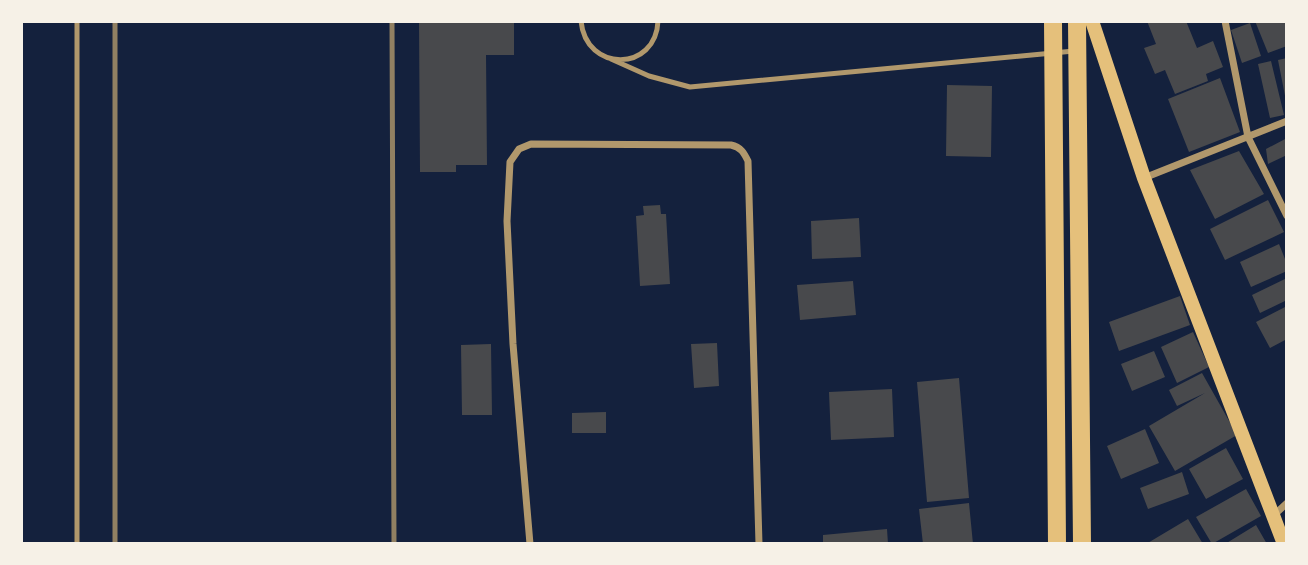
<svg xmlns="http://www.w3.org/2000/svg" width="1308" height="565" font-family="'IBM Plex Serif',serif">
<style>
.building{fill:#48494c}
.lines{fill:none;stroke-linecap:round;stroke-linejoin:round}
.service{stroke:#b1986c;stroke-width:5}
.minor{stroke:#b1986c;stroke-width:7}
.secondary{stroke:#e5c07b;stroke-width:14}
.primary{stroke:#e5c07b;stroke-width:18}
.rail{stroke:#918062;stroke-width:5}
</style>
<rect width="100%" height="100%" fill="#14213d"/>
<path class="building" d="M 419,21 L 514,21 L 514,55 L 486,55 L 487,165 L 456,165 L 456,172 L 420,172 Z
M 1147,21 L 1186,21 L 1197,48 L 1213,41 L 1223,67 L 1206,74 L 1208,81 L 1175,94 L 1165,70 L 1155,74 L 1144,48 L 1156,44 Z
M 1255,21 L 1287,21 L 1287,46 L 1268,53 Z
M 1250,23 L 1261,56 L 1242,63 L 1231,30 Z
M 1287,58 L 1287,101 L 1286,101 L 1278,60 Z
M 1271,61 L 1284,115 L 1270,118 L 1258,64 Z
M 1220,78 L 1240,132 L 1189,152 L 1168,99 Z
M 947,85 L 992,86 L 991,157 L 946,156 Z
M 1287,138 L 1287,155 L 1268,164 L 1266,149 Z
M 1239,151 L 1264,194 L 1215,219 L 1190,170 Z
M 1268,200 L 1284,232 L 1225,260 L 1210,229 Z
M 660,205 L 661,214 L 666,214 L 670,284 L 640,286 L 636,216 L 644,215 L 643,206 Z
M 859,218 L 861,257 L 812,259 L 811,221 Z
M 1279,244 L 1287,264 L 1287,271 L 1251,287 L 1240,262 Z
M 1287,278 L 1287,300 L 1260,313 L 1252,295 Z
M 853,281 L 856,315 L 800,320 L 797,285 Z
M 1180,296 L 1190,325 L 1119,351 L 1109,322 Z
M 1287,306 L 1287,339 L 1270,348 L 1256,322 Z
M 1193,332 L 1209,367 L 1177,383 L 1161,347 Z
M 717,343 L 719,386 L 694,388 L 691,344 Z
M 491,344 L 492,415 L 462,415 L 461,345 Z
M 1154,351 L 1165,377 L 1132,391 L 1121,364 Z
M 1202,373 L 1237,435 L 1175,471 L 1149,426 L 1205,393 L 1177,406 L 1169,390 Z
M 959,378 L 969,498 L 927,502 L 917,382 Z
M 892,389 L 894,437 L 831,440 L 829,392 Z
M 606,412 L 606,433 L 572,433 L 572,413 Z
M 1145,429 L 1159,463 L 1121,479 L 1107,446 Z
M 1226,448 L 1243,479 L 1206,499 L 1189,469 Z
M 1182,472 L 1189,494 L 1148,509 L 1140,488 Z
M 1246,489 L 1261,516 L 1212,544 L 1196,517 Z
M 969,503 L 973,544 L 923,544 L 919,509 Z
M 1188,519 L 1203,544 L 1146,544 Z
M 1256,525 L 1267,544 L 1225,544 Z
M 887,529 L 888,544 L 823,544 L 823,535 Z"/>
<g class="lines">
<path class="service" d="M 581,21 C 586,73 656,72 658,21
M 611,59 L 649,76 L 690,87 L 1074,51
M 77,544 L 77,21"/>
<path class="minor" d="M 1225,21 L 1248,137 L 1287,216
M 1144,178 L 1287,121
M 1273,516 L 1287,503
M 530,544 L 513,344 L 507,221 L 510,162 L 519,149 L 531,144 L 731,145 C 741,147 744,153 748,161 L 759,544"/>
<path class="secondary" d="M 1092,21 L 1144,178 L 1284,544"/>
<path class="primary" d="M 1053,21 L 1057,544
M 1077,21 L 1082,544"/>
<path class="rail" d="M 392,21 L 394,544
M 115,544 L 115,21"/>
</g>
<rect width="1308" height="565" fill="none" stroke="#f6f1e7" stroke-width="46"/>
</svg>
